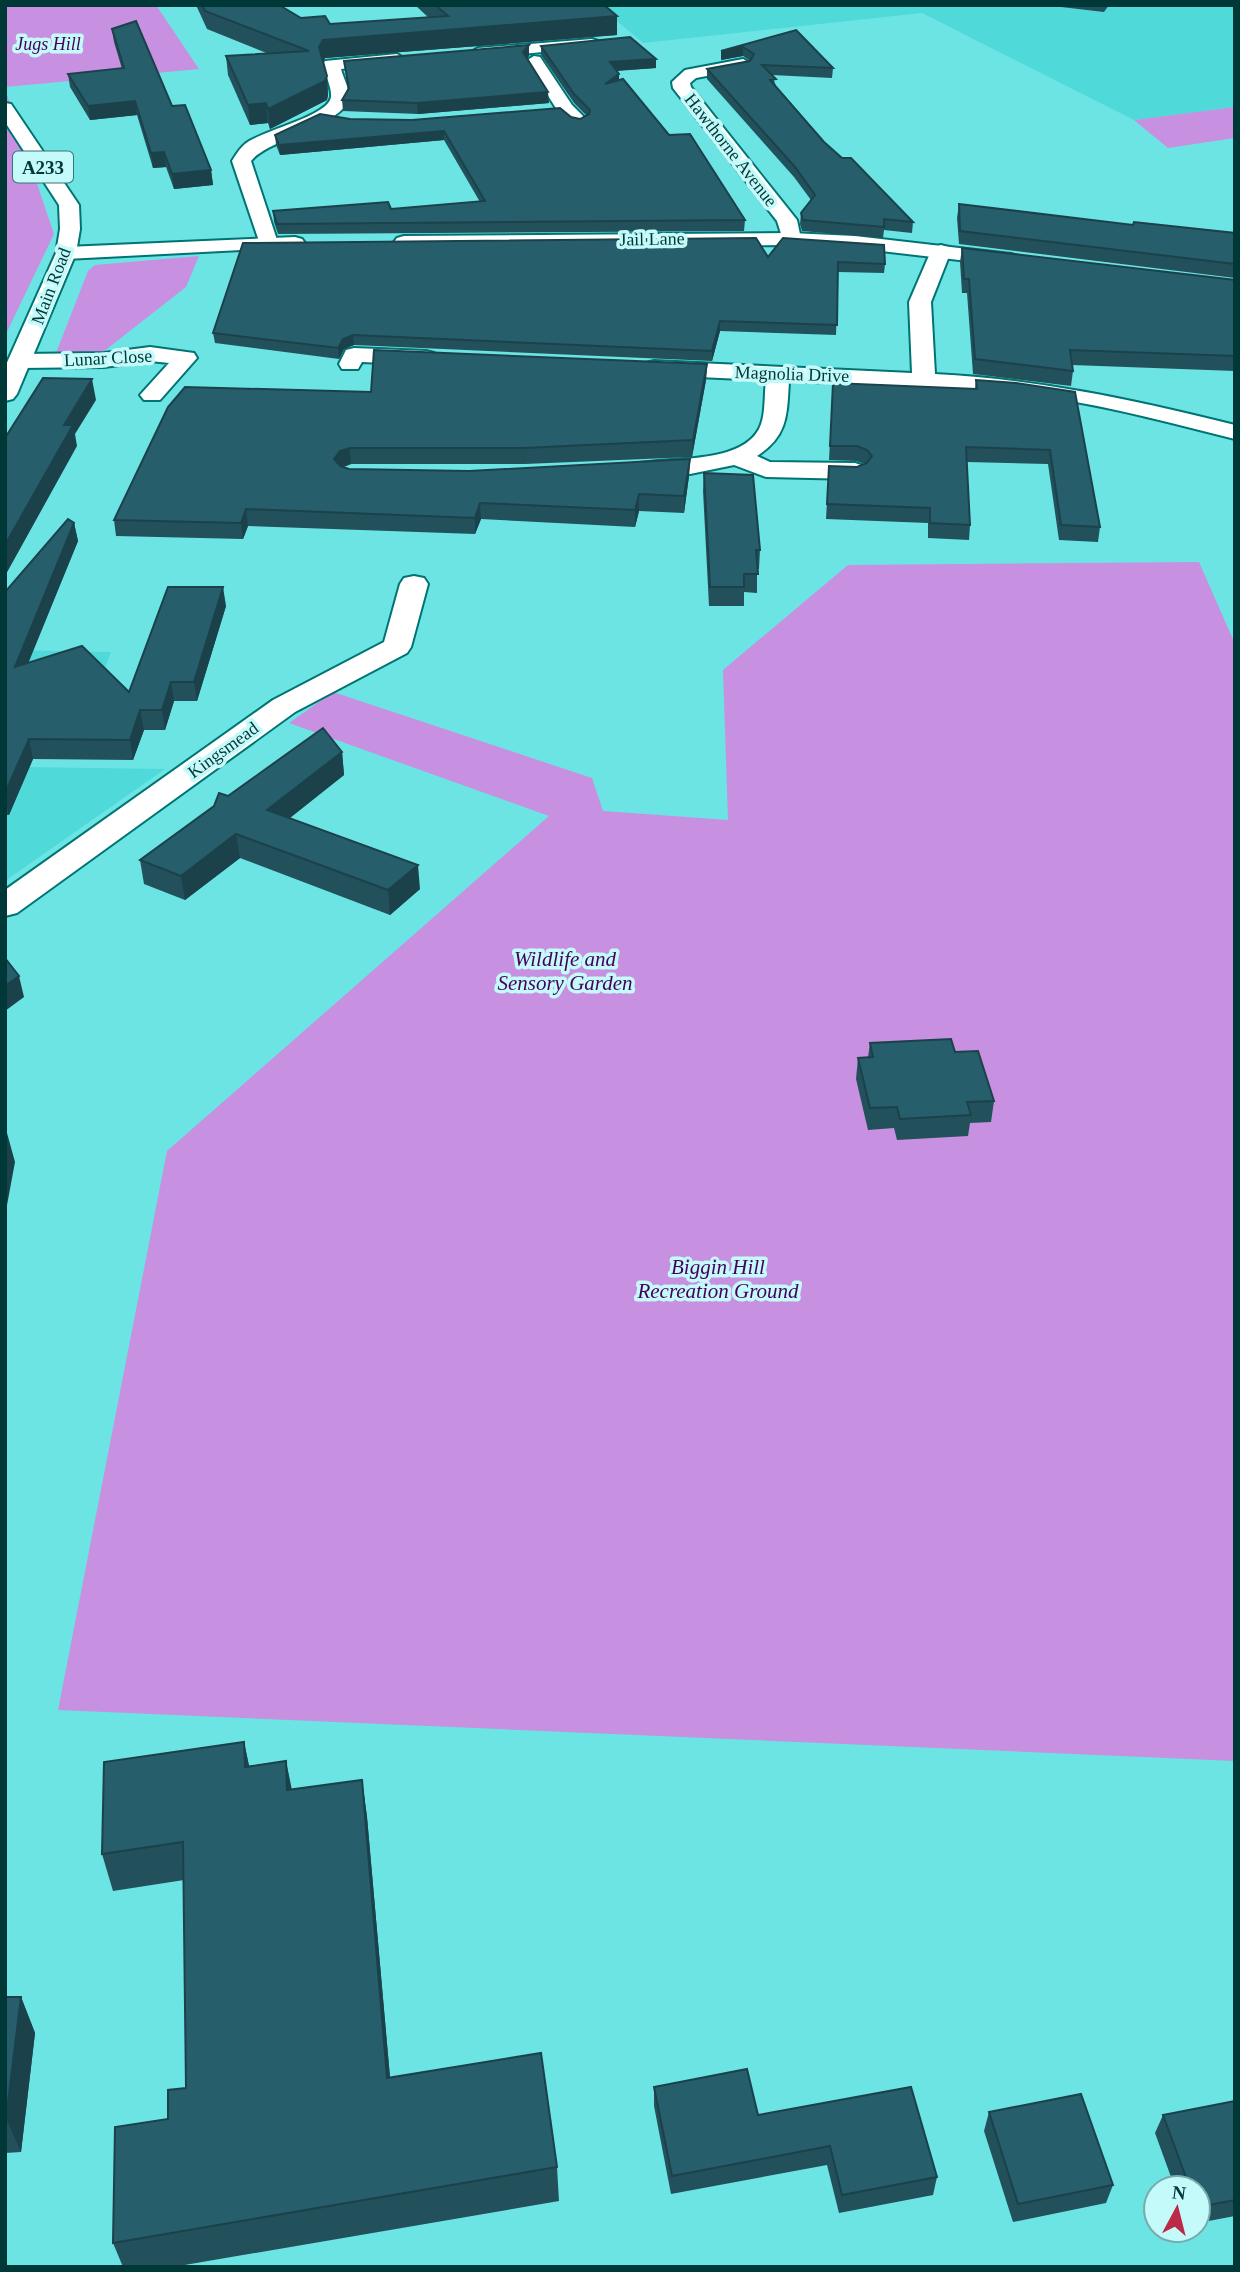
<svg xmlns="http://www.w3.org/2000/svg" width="1240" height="2272" font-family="Georgia,serif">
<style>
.built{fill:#50d9d9}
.green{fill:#c790e0}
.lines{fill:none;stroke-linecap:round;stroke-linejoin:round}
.street-casing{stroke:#007373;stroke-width:4}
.secondary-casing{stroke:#007373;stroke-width:4}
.primary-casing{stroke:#007373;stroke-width:4}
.street{fill:#fff;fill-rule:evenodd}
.secondary{fill:#fff;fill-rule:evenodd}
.primary{fill:#fff;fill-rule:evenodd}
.wall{fill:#22515c}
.shaded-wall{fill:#1b424b}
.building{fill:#275e6b;stroke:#1b424b;stroke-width:2}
.labels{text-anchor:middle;stroke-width:7;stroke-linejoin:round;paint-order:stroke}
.far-park-label{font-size:18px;font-style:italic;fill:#46005c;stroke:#c5fafa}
.far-street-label{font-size:18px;fill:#003838;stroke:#c5fafa}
.shield{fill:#c5fafa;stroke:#3b7272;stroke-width:2}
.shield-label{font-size:19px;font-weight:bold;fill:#003838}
.park-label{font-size:21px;font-style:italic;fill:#46005c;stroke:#c5fafa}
</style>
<rect width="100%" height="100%" fill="#6ce4e4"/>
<path class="built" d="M 598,5 L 1235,5 L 1235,107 L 1134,120 L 922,13 L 643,43 Z
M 5,650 L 111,652 L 101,679 L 24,767 L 165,769 L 5,881 Z"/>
<path class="green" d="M 5,5 L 156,5 L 199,69 L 5,87 Z
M 5,89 L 54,234 L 5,336 Z
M 1235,107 L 1235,138 L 1168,148 L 1134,120 Z
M 199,256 L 186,287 L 103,352 L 56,353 L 88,271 L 95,265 Z
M 1199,562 L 1235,644 L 1235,1761 L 58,1710 L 167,1151 L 549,816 L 289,723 L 333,692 L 592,778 L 603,811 L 728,820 L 723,670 L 848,565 Z"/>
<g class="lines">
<g class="street-casing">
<path id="street" d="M 592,39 L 598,41 L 600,44 L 598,47 L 478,58 L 470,53 L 478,48 Z
M 397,54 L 405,59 L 403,63 L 341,69 C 343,77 349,88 349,96 C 348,124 268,139 251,161 L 278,243 L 275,247 L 261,247 L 232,161 C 235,156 240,148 245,144 C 260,131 329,116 331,97 C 332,88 325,74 323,65 L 325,61 Z
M 534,56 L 540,57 L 572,105 L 588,121 L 585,125 L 573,125 L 559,113 L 526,61 Z
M 743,59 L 751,64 L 749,68 L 696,78 L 690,83 L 691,87 L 797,220 L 801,239 L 798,243 L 784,243 L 777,221 L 673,88 L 672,82 L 685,70 Z
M 941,245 L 948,247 L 951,251 L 931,302 L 935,374 C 1038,379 1135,400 1235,425 L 1235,439 C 1174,424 1113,407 1051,398 C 965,386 876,385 789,381 C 787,415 788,436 757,456 L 770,462 L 855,463 L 864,466 L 868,471 L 864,476 L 855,479 L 766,477 L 734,465 L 690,474 L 638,478 L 629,475 L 625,470 L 629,465 C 664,456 739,466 759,429 C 766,416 764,395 766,380 L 654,375 L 646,373 L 642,368 L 646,363 L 654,361 L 912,373 L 909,302 L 931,251 L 934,247 Z
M 150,347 L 194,353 L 197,358 L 160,400 L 144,400 L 140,395 L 169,363 L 150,361 L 104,367 L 21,368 L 13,366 L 10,361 L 13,356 L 21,354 L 104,353 Z
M 354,348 L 426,351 L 434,353 L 437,358 L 434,363 L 426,365 L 362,362 L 358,369 L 342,369 L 339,364 L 346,350 Z
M 414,576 L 424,578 L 428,584 L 411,647 L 407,653 L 295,712 L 17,913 L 5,916 L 5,890 L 273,700 L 384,642 L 400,584 L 404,578 Z"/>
</g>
<g class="secondary-casing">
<path id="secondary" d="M 791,233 L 855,236 L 1011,254 L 1018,256 L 1021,260 L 1018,264 L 1011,266 L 855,248 L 791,245 L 404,248 L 397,246 L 394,242 L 397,238 L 404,236 Z
M 295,237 L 302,239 L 305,243 L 302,247 L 66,259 L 59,257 L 56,253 L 59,249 L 66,247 Z"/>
</g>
<g class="primary-casing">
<path id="primary" d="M 5,103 L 11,104 L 79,205 L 80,229 L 76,253 L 17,394 L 13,399 L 5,401 L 5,367 L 56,253 L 60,229 L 59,205 L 5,122 Z"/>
</g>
<use href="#street" class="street"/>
<use href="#secondary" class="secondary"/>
<use href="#primary" class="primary"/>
</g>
<path class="wall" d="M 196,5 L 279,5 L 301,18 L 330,24 L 429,18 L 415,5 L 604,5 L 617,16 L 617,35 L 325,58 L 323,62 L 327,76 L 328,95 L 327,100 L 270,129 L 268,123 L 250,125 L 228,75 L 226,56 L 269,54 L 207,29 Z
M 1044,5 L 1109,5 L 1104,12 Z
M 112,29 L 172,106 L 211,170 L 213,185 L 174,189 L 166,167 L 153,168 L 137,115 L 90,120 L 70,87 L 68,74 L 122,69 L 114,42 Z
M 796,30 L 833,68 L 832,78 L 772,75 L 776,86 L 824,142 L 913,222 L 912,233 L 884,230 L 883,238 L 802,231 L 800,224 L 801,213 L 811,200 L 794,177 L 707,79 L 707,69 L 750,61 L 743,56 L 721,60 L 721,51 Z
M 541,46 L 656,68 L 617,71 L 619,80 L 745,220 L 744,231 L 278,234 L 274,222 L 273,211 L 391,209 L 480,202 L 444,140 L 280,155 L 276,145 L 275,135 L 350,119 L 412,120 L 571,117 L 580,119 L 586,115 L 574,103 L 541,55 Z
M 529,56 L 527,58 L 549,103 L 418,114 L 343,111 L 342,100 L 348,90 L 344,61 Z
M 959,204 L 1133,225 L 1235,233 L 1235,278 L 959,244 L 957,218 Z
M 962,248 L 1235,280 L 1235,371 L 1072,365 L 1073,371 L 1071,386 L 973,374 L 967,293 L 962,293 L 960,262 Z
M 768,257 L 885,264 L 884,273 L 838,272 L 836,335 L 720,331 L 712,361 L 354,345 L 344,349 L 339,359 L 215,343 L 213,333 Z
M 707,364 L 706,380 L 692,457 L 525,464 L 351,464 L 343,467 L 349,469 L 469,471 L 690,459 L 689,476 L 684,513 L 639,511 L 635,527 L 481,519 L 475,534 L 248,526 L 243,539 L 116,536 L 114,520 L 371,392 Z
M 976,380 L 1016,383 L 1100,527 L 1098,542 L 1059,540 L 1048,464 L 967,462 L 970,525 L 969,540 L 928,538 L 928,523 L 826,519 L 829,466 L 857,467 L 865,464 L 856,461 L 829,460 L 833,383 L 975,389 Z
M 704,473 L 760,550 L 759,569 L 757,569 L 757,593 L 744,592 L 744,606 L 709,606 L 703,491 Z
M 74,523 L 78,541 L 28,662 L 129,692 L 226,606 L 197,701 L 174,701 L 165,730 L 144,730 L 133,760 L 33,759 L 9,815 L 5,815 L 5,592 Z
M 342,752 L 344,775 L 289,818 L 420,889 L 390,915 L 240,858 L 185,900 L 144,884 L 140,860 L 228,796 Z
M 870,1043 L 955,1052 L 994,1101 L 991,1122 L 970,1123 L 968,1136 L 897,1140 L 894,1128 L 868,1130 L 856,1079 L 858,1058 L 868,1057 Z
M 244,1742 L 249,1766 L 286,1761 L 292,1790 L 362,1780 L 367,1817 L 390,2077 L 557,2167 L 559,2201 L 173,2267 L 123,2267 L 113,2243 L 168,2119 L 186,2088 L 184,1880 L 113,1891 L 102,1854 Z
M 5,1997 L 21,1997 L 35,2033 L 21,2152 L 5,2153 Z
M 654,2087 L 758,2115 L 937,2177 L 933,2195 L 839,2213 L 827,2165 L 671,2194 L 654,2106 Z
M 1235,2101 L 1235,2216 L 1198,2223 L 1198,2188 L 1175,2188 L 1155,2133 L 1163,2115 Z
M 989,2112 L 1113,2185 L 1106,2203 L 1013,2222 L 984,2131 Z"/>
<path class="shaded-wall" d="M 617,16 L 617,35 L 325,58 L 320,66 L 319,47 L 323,40 Z
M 529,45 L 529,56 L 524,62 L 523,52 Z
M 743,47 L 743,56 L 721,60 L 721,51 Z
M 656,59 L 656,68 L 610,71 L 610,62 Z
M 619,74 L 619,83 L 605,84 Z
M 327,76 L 328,95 L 327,100 L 270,129 L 268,109 Z
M 548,92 L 549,103 L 418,114 L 417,103 Z
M 135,101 L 137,115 L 90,120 L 88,106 Z
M 266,103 L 268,123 L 250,125 L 248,105 Z
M 444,131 L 444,140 L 280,155 L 279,145 Z
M 164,152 L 166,167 L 153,168 L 151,153 Z
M 211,170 L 213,185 L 174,189 L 172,174 Z
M 720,321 L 720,331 L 712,361 L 712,351 Z
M 353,335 L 354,345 L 344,349 L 339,359 L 338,348 L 343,339 Z
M 707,364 L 706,380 L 692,457 L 693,440 Z
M 92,379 L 96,400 L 75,434 L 77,446 L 5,576 L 5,545 L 64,425 Z
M 350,448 L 351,464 L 341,468 L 334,459 L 340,451 Z
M 690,459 L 689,476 L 684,513 L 684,496 Z
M 639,494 L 639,511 L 635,527 L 635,510 Z
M 480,503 L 481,519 L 475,534 L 475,518 Z
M 246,509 L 248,526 L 243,539 L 241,523 Z
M 74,523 L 78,541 L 19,686 L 15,667 Z
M 223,587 L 226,606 L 197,701 L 194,682 Z
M 171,682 L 174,701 L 165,730 L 162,710 Z
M 140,710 L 144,730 L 133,760 L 130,740 Z
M 29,739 L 33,759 L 9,815 L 5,799 L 5,793 Z
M 342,752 L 344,775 L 270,834 L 267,810 Z
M 236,834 L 240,858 L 185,900 L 181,876 Z
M 418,865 L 420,889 L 390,915 L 388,890 Z
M 19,976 L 24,997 L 5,1011 L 5,986 Z
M 7,1133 L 15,1162 L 5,1216 L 5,1142 Z
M 244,1742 L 252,1780 L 245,1767 Z
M 286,1761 L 293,1799 L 287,1790 Z
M 362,1780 L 367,1817 L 393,2112 L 387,2078 Z
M 21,1997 L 35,2033 L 21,2152 L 6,2118 Z"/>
<path class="building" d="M 202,5 L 279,5 L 301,18 L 325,16 L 330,24 L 448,16 L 435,5 L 604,5 L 617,16 L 323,40 L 319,47 L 327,76 L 325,81 L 268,109 L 266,103 L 248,105 L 226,56 L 309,51 L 205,11 Z
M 136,21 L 172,106 L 185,105 L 211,170 L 172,174 L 164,152 L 151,153 L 135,101 L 88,106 L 68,74 L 124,68 L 112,29 Z
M 796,30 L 833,68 L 762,65 L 776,79 L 770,80 L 824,142 L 842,158 L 851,158 L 913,222 L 884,219 L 884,227 L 803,220 L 801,213 L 815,195 L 795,167 L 707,69 L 750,61 L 754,54 L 743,47 L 721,51 Z
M 630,37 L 656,59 L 610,62 L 619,74 L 605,84 L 623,79 L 669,135 L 690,134 L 745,220 L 277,224 L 273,211 L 388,202 L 391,209 L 485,201 L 444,131 L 279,145 L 275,135 L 320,114 L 350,119 L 412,120 L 560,108 L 571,117 L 580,119 L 589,114 L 590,110 L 574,94 L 541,46 Z
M 529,45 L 523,52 L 548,92 L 417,103 L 342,100 L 349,88 L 344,61 Z
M 959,204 L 1133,225 L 1134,222 L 1235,233 L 1235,264 L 960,231 Z
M 756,238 L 768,257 L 783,238 L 884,245 L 885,264 L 838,262 L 837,325 L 720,321 L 712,351 L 353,335 L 343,339 L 338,348 L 213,333 L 243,243 Z
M 962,248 L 1235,280 L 1235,356 L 1070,350 L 1073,371 L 975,359 L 969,279 L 964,279 Z
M 374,350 L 707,364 L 693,440 L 524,448 L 350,448 L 340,451 L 334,459 L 340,466 L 349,469 L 469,471 L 690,459 L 684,496 L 639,494 L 635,510 L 480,503 L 475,518 L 246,509 L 241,523 L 114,520 L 168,407 L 185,387 L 371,392 Z
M 43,378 L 92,379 L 64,425 L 73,425 L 5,545 L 5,438 Z
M 976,380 L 1016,383 L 1075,392 L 1100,527 L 1061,525 L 1050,450 L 966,447 L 970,525 L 930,523 L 930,508 L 827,504 L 829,466 L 857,467 L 867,463 L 872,456 L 867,450 L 857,446 L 830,446 L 833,383 L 977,389 Z
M 704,473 L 753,475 L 760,550 L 756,550 L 758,574 L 744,574 L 744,587 L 710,587 Z
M 68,519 L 74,523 L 15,667 L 82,646 L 129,692 L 168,587 L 223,587 L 194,682 L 171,682 L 162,710 L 140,710 L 130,740 L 29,739 L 5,793 L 5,592 Z
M 323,728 L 342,752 L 267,810 L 418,865 L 388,890 L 236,834 L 181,876 L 140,860 L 214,806 L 219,793 L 228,796 Z
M 5,958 L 19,976 L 5,986 Z
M 951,1039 L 955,1052 L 978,1051 L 994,1101 L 967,1102 L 971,1115 L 900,1119 L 897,1107 L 870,1108 L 858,1058 L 873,1057 L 870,1043 Z
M 244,1742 L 245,1767 L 286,1761 L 287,1790 L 362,1780 L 387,2078 L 541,2053 L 557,2167 L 113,2243 L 115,2127 L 168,2119 L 168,2090 L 186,2088 L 183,1842 L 102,1854 L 104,1762 Z
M 5,1997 L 21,1997 L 6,2118 L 5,2118 Z
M 747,2069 L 758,2115 L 911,2087 L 937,2177 L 842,2195 L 830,2146 L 672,2176 L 654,2087 Z
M 1081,2094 L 1113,2185 L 1018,2204 L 989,2112 Z
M 1235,2101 L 1235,2200 L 1198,2207 L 1198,2188 L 1190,2188 L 1163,2115 Z"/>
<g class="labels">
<g class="far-park-label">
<text x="48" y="50">Jugs Hill</text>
</g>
<g class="far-street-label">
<text transform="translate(731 150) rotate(52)" y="6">Hawthorne Avenue</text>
<text transform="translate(652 239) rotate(-1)" y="6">Jail Lane</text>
<text transform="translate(51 286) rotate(-69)" y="6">Main Road</text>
<text transform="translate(108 358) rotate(-3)" y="6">Lunar Close</text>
<text transform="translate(792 374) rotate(2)" y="6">Magnolia Drive</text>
<text transform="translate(223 750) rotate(-36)" y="6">Kingsmead</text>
</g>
<rect class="shield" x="13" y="151.5" width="60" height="31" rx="5"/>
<g class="shield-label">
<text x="43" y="174">A233</text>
</g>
<g class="park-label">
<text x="565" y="966">Wildlife and<tspan x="565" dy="24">Sensory Garden</tspan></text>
<text x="718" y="1274">Biggin Hill<tspan x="718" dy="24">Recreation Ground</tspan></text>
</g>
</g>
<rect width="1240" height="2272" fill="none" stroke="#003838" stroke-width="14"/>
<g transform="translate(1177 2209) rotate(7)"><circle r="33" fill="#c5fafa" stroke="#76acac" stroke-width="2"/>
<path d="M0-5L12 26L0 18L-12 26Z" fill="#bb2a47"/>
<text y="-10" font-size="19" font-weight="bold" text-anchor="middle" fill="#003838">N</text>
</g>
</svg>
